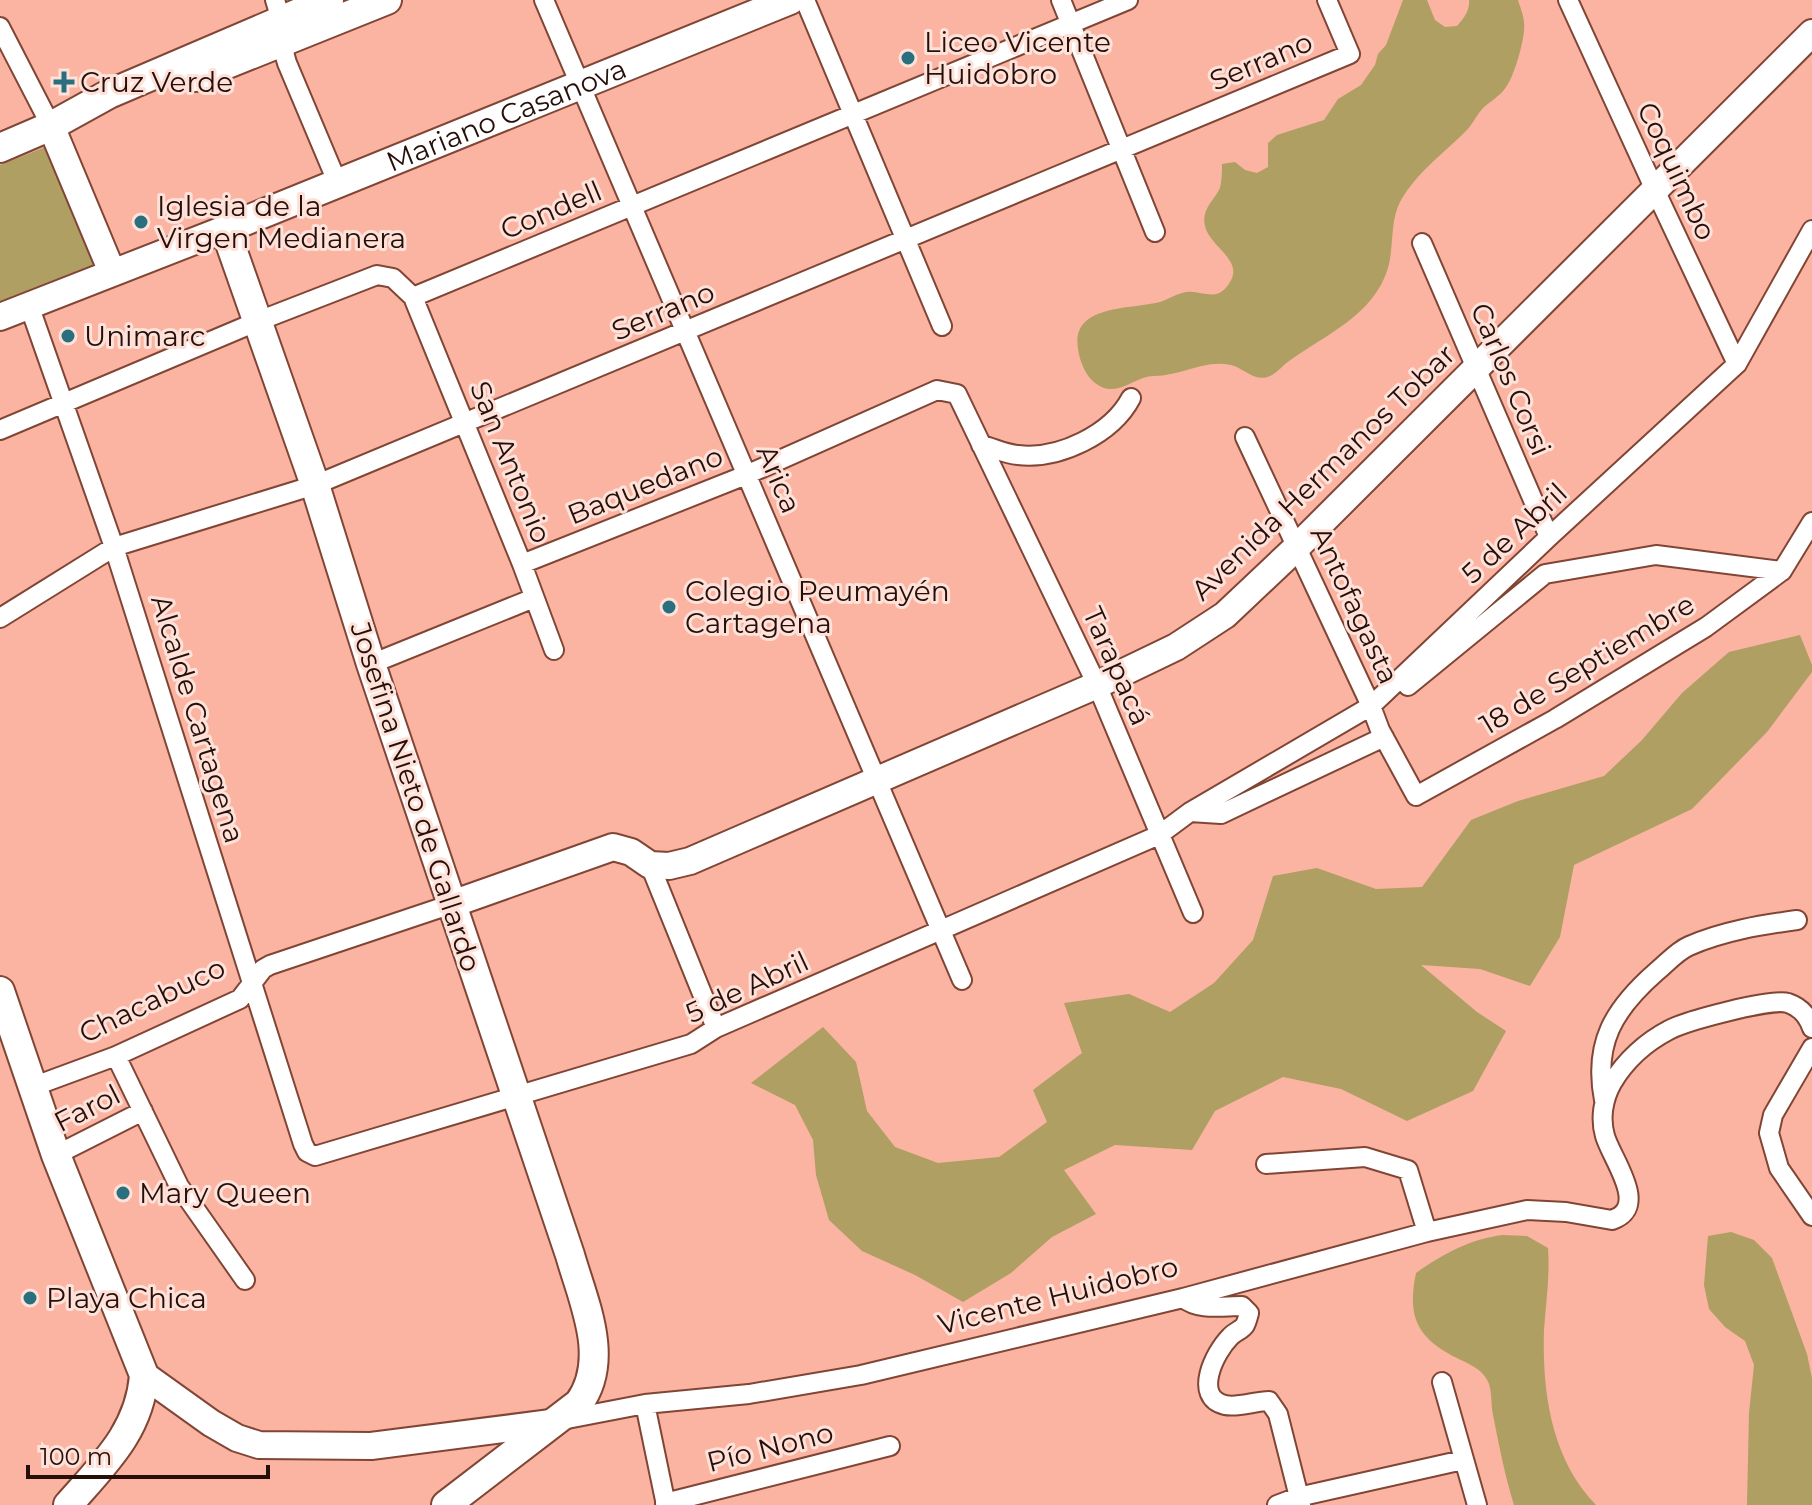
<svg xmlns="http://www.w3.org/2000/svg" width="1812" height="1505" font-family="Montserrat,sans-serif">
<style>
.green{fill:#af9f63}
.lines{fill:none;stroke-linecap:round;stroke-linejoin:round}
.street-casing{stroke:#814535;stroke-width:22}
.secondary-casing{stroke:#814535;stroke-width:30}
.primary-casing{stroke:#814535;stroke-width:32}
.street{stroke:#fff;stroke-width:18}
.secondary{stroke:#fff;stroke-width:26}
.primary{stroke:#fff;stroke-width:28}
.poi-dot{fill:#2a6f7e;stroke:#fee1d9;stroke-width:3}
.labels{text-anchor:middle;stroke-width:6;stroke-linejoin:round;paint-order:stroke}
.poi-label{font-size:28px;fill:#270f09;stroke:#fee1d9;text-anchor:start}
.street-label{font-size:28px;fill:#270f09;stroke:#fee1d9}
</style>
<rect width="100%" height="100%" fill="#fab4a1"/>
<path class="green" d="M 1403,0 L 1427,0 L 1435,20 L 1445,27 L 1457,26 C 1464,18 1470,11 1469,0 L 1518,0 C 1520,7 1524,16 1524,23 C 1526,36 1514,77 1506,87 C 1501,95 1491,101 1484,107 C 1477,114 1473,124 1466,131 C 1443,154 1416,173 1400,202 C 1390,221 1394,247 1388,268 C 1374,315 1325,335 1289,361 C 1282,366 1277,373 1270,376 C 1255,383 1244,368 1231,365 C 1204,359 1181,376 1154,376 C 1134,376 1119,398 1098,385 C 1086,378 1080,362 1078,349 C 1071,304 1129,310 1160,302 C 1167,300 1174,295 1182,293 C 1200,287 1216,306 1230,282 C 1244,260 1209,246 1205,226 C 1201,209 1214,201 1220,188 C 1222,180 1222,171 1222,164 L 1235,162 L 1245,170 L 1257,173 L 1268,167 L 1268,143 L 1277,135 L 1324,120 L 1338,99 L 1361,85 L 1375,65 L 1378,54 L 1386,45 Z
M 48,146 L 102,270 L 0,309 L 0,165 Z
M 1800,635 L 1812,665 L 1812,672 L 1767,732 L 1692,809 L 1574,865 L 1560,937 L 1530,986 L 1480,969 L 1421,965 L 1477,1012 L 1506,1031 L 1473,1091 L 1407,1121 L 1341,1089 L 1283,1077 L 1215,1111 L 1192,1150 L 1115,1145 L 1064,1170 L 1096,1214 L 1052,1237 L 1011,1273 L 963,1302 L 915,1275 L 862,1251 L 829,1220 L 816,1175 L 813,1140 L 795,1105 L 751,1083 L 823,1027 L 856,1062 L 867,1111 L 895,1147 L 938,1163 L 999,1157 L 1047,1122 L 1033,1090 L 1082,1053 L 1064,1003 L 1129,994 L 1170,1012 L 1214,983 L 1253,940 L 1273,876 L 1317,868 L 1376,889 L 1422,887 L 1471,820 L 1518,801 L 1604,776 L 1642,740 L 1682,693 L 1729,652 Z
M 1731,1232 L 1754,1240 L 1772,1258 L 1807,1354 L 1812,1378 L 1812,1505 L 1747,1505 L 1749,1413 L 1754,1365 L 1745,1341 L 1725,1327 L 1709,1309 L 1704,1285 L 1708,1236 Z
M 1503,1235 L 1527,1236 L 1548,1248 C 1550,1276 1546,1302 1544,1330 C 1542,1391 1551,1459 1596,1505 L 1514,1505 C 1505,1476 1499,1445 1493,1415 C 1491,1405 1492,1393 1489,1384 C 1483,1367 1465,1363 1451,1355 C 1414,1335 1408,1312 1416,1273 C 1443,1254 1470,1239 1503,1235 Z"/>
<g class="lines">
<g class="street-casing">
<path id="street" d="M 275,0 C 282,19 280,42 287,63 L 338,184
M 544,0 L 962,980
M 805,0 L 942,326
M 1061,0 L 1155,232
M 1568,0 L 1655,190 L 1737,364
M 0,27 L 51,126
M 1422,243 L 1549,537
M 413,297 L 1128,0
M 29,305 L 114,547 L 303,1144 L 307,1152 L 315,1156 L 691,1044 L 716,1028 L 1159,835 L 1190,812 L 1371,706 L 1549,537 L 1737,364 L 1812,230
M 0,430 L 256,322 L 377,275 L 393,278 L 413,297 L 522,564 L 554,650
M 1245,437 L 1371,706 L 1380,730 L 1416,796 L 1555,719 L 1706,627 L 1782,571
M 981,445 C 994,448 1005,454 1018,455 C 1059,460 1112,434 1131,398
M 522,564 L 746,475 L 937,390 L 957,394 L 1097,685 L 1193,913
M 0,618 L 114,547 L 315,485 L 1350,54 L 1327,0
M 371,664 L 534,598
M 1408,686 L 1545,574 L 1656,555 L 1782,571 L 1812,522
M 1190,812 L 1221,814 L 1384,737
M 650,865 L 716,1028
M 1812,1048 L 1773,1115 L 1769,1133 L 1779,1168 L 1812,1216
M 116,1056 L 179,1186 L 245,1280
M 32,1087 L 116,1056 L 240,999 L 263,969 L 270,965 L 452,904
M 1604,1100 C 1593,1043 1614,1009 1656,972 C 1666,964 1677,951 1689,946 C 1723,931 1761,925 1797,920
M 56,1155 L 143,1111
M 1266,1164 L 1365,1157 L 1408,1170 L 1427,1232
M 1183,1298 C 1199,1311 1222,1306 1242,1306 L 1249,1313 C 1248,1317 1247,1321 1245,1325 C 1242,1330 1234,1332 1230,1337 C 1215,1352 1192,1397 1225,1405 C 1238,1408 1255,1401 1269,1401 L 1278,1414 L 1301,1505
M 1442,1382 L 1477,1505
M 645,1404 L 666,1505
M 562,1420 L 645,1404 L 749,1394 L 861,1375 L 1183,1298 L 1427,1232 L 1527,1210 L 1566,1212 L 1612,1220 C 1650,1207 1612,1160 1605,1136 C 1600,1119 1603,1099 1612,1083 C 1625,1061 1646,1042 1669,1030 C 1686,1021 1771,998 1788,1003 C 1800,1007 1808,1016 1812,1028
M 665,1503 L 890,1446
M 1277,1505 L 1298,1497 L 1463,1460"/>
</g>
<g class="secondary-casing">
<path id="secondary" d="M 51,126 L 112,272
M 0,317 L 225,229
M 452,904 L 613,847 L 631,852 L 650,865 L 669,866 L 690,861 L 1097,685 L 1176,647 L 1225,615 L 1297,547 L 1812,33
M 144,1375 L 211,1423 L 237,1438 L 259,1445 L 371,1446 L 551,1423"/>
</g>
<g class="primary-casing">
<g id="primary">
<path d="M 195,77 L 387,0"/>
<path d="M 0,148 L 51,126 L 109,94 L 329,0"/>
<path d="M 0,991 L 56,1155 L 144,1375 C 140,1431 103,1465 68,1505"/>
<path id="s1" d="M 446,1505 L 579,1403 C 611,1359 583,1301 570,1255 L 371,664 L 315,485 L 225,229 L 790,0"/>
</g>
</g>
<use href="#street" class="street"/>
<use href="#secondary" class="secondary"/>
<use href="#primary" class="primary"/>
</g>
<g class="poi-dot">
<circle cx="908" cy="58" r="8"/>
<path d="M60 70h8v8h8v8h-8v8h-8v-8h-8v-8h8z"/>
<circle cx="141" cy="222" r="8"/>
<circle cx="68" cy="336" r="8"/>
<circle cx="669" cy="607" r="8"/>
<circle cx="123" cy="1193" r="8"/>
<circle cx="30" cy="1298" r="8"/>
</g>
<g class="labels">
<g class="poi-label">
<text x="924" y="52">Liceo Vicente<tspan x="924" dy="32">Huidobro</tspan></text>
<text x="80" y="92">Cruz Verde</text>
<text x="157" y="216">Iglesia de la<tspan x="157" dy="32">Virgen Medianera</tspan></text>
<text x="84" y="346">Unimarc</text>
<text x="685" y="601">Colegio Peumayén<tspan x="685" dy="32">Cartagena</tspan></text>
<text x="139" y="1203">Mary Queen</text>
<text x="46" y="1308">Playa Chica</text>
</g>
<g class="street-label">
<text transform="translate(1261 61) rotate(-23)" y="10">Serrano</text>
<text dy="10" stroke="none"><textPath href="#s1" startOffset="1708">Mariano Casanova</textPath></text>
<text transform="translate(1677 171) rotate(65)" y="10">Coquimbo</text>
<text transform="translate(551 210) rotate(-23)" y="10">Condell</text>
<text transform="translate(663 311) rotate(-23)" y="10">Serrano</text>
<text transform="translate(1511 379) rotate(67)" y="10">Carlos Corsi</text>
<text transform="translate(511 462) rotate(68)" y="10">San Antonio</text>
<text transform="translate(1323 472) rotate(-44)" y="10">Avenida Hermanos Tobar</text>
<text transform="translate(779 479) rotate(67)" y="10">Arica</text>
<text transform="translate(645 485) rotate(-22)" y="10">Baquedano</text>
<text transform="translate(1514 533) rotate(-43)" y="10">5 de Abril</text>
<text transform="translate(1355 605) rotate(65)" y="10">Antofagasta</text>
<text transform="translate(1587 664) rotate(-31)" y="10">18 de Septiembre</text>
<text transform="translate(1117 666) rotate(66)" y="10">Tarapacá</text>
<text transform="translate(198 719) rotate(73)" y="10">Alcalde Cartagena</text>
<text transform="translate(416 797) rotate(72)" y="10">Josefina Nieto de Gallardo</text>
<text transform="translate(747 987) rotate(-25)" y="10">5 de Abril</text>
<text transform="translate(152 1000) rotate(-26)" y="10">Chacabuco</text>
<text transform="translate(87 1108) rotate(-27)" y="10">Farol</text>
<text transform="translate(1058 1295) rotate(-14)" y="10">Vicente Huidobro</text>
<text transform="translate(770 1447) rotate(-14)" y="10">Pío Nono</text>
</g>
</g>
<path d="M28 1465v12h240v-12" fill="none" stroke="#270f09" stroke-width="4"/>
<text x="40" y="1465" font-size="24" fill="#270f09" stroke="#fee1d9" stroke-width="6" paint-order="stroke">100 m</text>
</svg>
